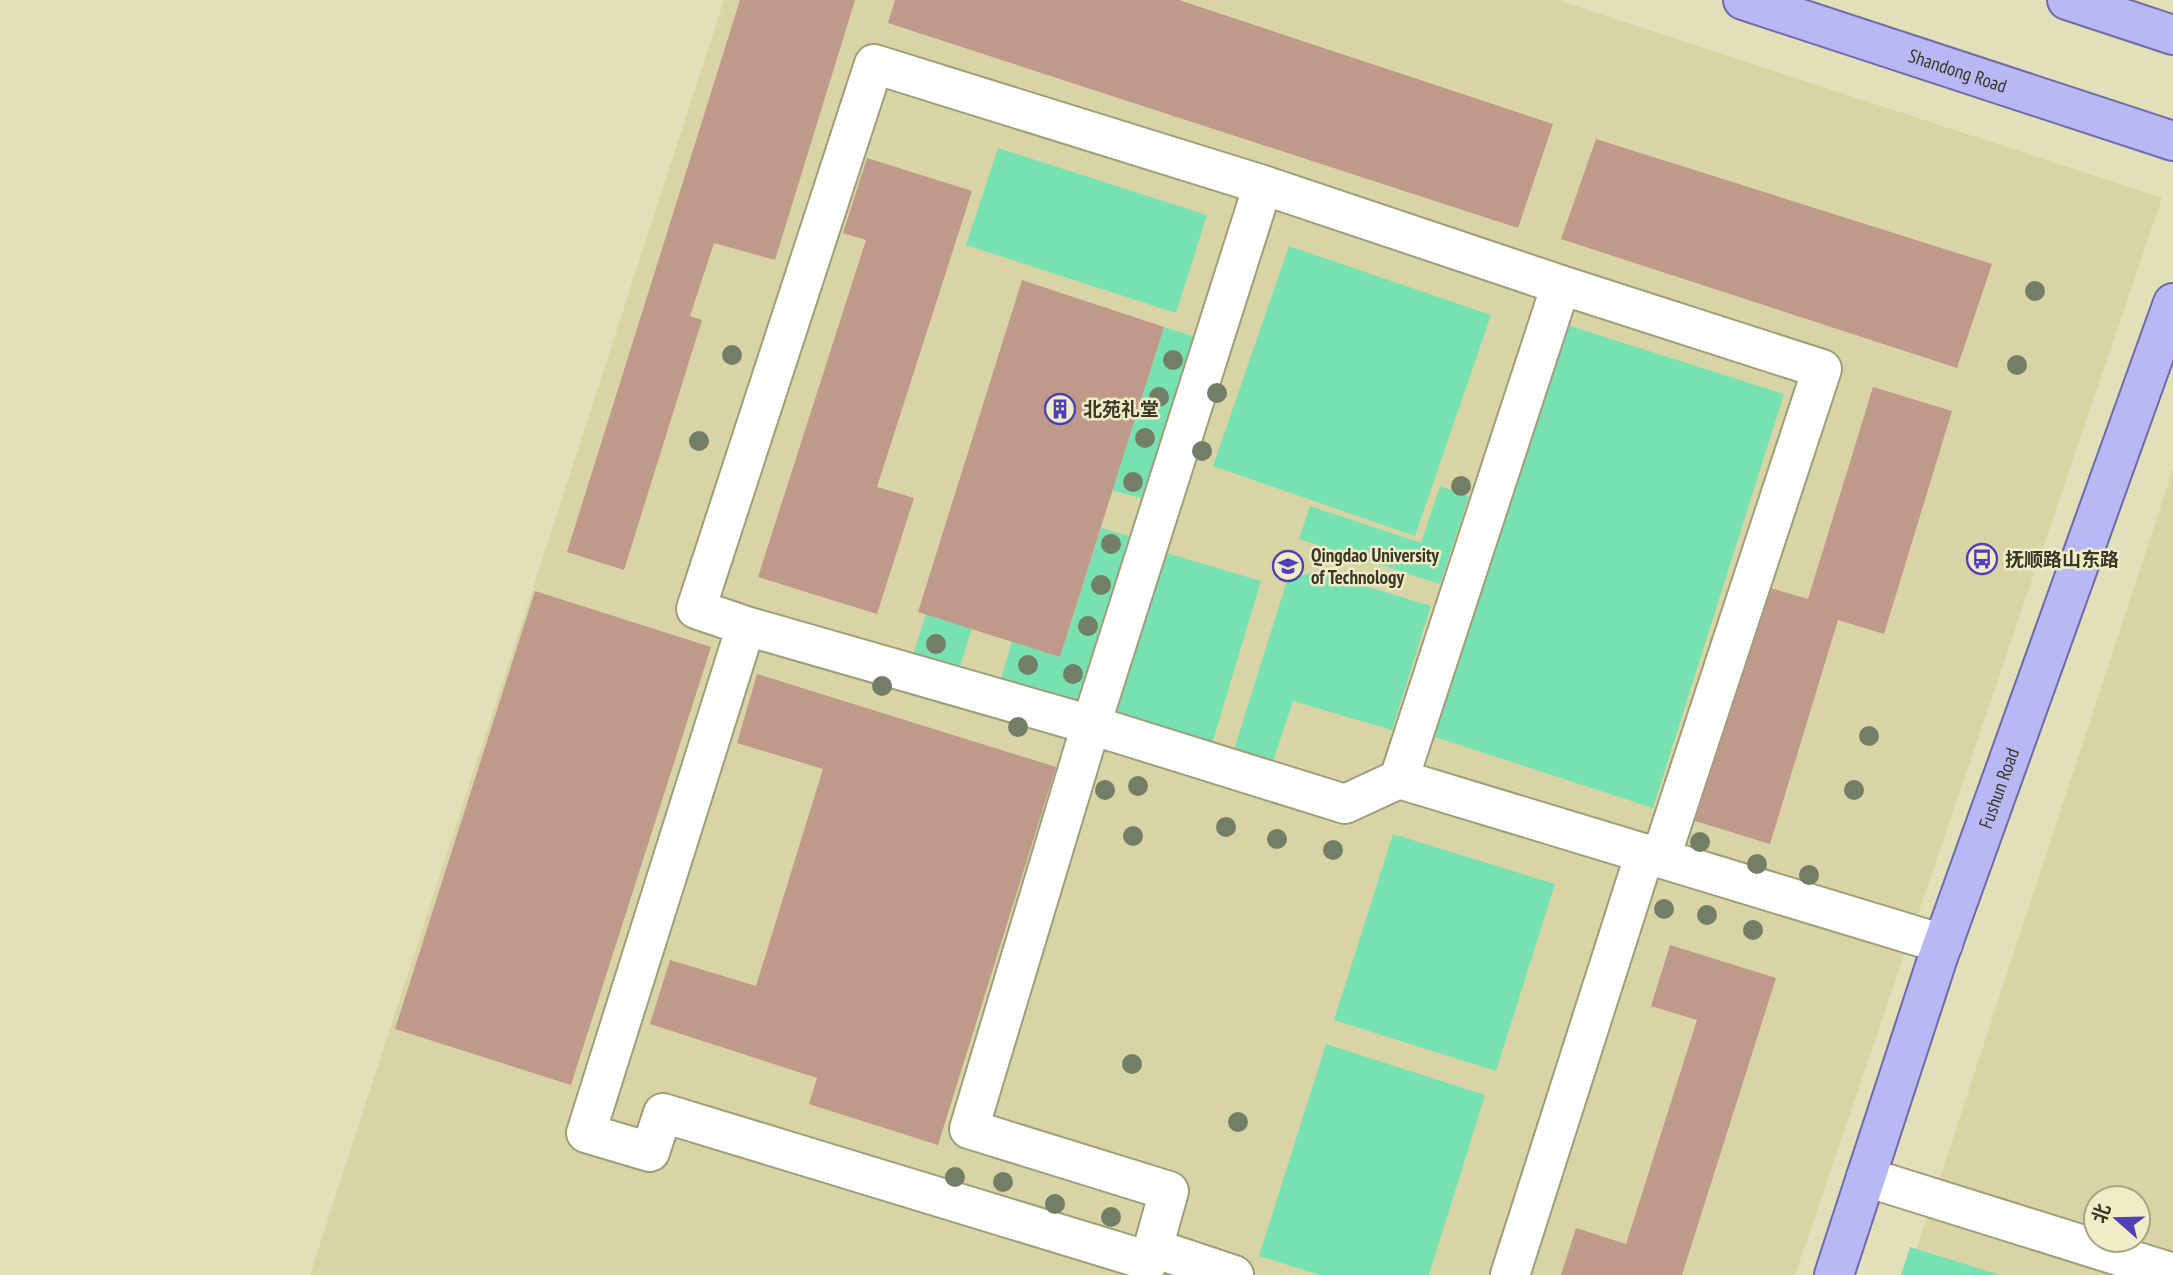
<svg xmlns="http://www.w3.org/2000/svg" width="2173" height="1275" font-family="'PT Sans Narrow','Noto Sans SC',sans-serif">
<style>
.built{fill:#d8d4a6;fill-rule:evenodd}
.green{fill:#78e1b1}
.building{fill:#bf998a}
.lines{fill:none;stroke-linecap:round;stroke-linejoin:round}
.minor-casing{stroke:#a09d79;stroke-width:42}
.major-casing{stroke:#6d6ca8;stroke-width:42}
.minor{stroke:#fff;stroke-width:38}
.major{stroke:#b8b8f4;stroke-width:38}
.tree{fill:#727e66}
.labels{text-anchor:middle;stroke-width:5;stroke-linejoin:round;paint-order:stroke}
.street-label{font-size:19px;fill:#393728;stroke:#f0ecc6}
.poi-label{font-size:19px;font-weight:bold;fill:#393728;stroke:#f0ecc6;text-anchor:start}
</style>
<rect width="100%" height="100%" fill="#e3dfb9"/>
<path class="built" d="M 724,0 L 1557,0 L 2162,198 L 1795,1275 L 310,1275 Z
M 2173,469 L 2173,1275 L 1908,1275 ZM 2096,1198 L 2138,1198 L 2138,1240 L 2096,1240 Z"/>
<path class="green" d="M 998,148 L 1207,215 L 1176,313 L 966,245 Z
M 1289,246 L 1491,315 L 1415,536 L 1213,466 Z
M 1564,324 L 1784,394 L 1653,808 L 1432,736 Z
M 1164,327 L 1199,338 L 1147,500 L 1112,490 Z
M 1440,486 L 1469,496 L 1440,584 L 1299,539 L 1310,506 L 1421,543 Z
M 1101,528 L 1136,538 L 1084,704 L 1001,679 L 1012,641 L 1060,657 Z
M 1160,551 L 1261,581 L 1209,754 L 1107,723 Z
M 1316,571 L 1431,606 L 1392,730 L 1293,701 L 1269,773 L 1230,762 L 1287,581 Z
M 926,614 L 972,629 L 959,669 L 913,655 Z
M 1393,834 L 1555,884 L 1496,1071 L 1334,1020 Z
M 1326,1044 L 1485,1095 L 1429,1275 L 1320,1275 L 1259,1256 Z
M 1910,1247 L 2000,1275 L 1901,1275 Z"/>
<path class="building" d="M 740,0 L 855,0 L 775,260 L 714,243 L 690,316 L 702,320 L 624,570 L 567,552 Z
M 895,0 L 1179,0 L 1553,124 L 1518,228 L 888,23 Z
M 1596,139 L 1992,264 L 1957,368 L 1561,239 Z
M 867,158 L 972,191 L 877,487 L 914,498 L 877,614 L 758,577 L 866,240 L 843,233 Z
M 1022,280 L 1164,327 L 1060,657 L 918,612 Z
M 1873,387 L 1952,411 L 1884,634 L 1838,620 L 1770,844 L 1695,821 L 1767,587 L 1808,599 Z
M 535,591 L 711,647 L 571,1085 L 395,1029 Z
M 757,674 L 1056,767 L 938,1145 L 809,1104 L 817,1078 L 650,1024 L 670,960 L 756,986 L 823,769 L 737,743 Z
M 1670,945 L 1776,978 L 1682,1275 L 1561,1275 L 1576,1228 L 1626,1244 L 1697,1020 L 1651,1006 Z"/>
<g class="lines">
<g class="minor-casing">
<path id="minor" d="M 1561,285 L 1822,369 L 1661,857
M 746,626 L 1091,725 L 969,1129 L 1169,1191 L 1153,1248 L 1234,1275
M 1399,779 L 1561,285 L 1263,185 L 1091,725 L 1345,804 L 1399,779 L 1943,944
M 1866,1177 L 2173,1273
M 1149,1261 L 663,1113 L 650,1152 L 586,1133 L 746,626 L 696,609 L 874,64 L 1263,185
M 1510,1275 L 1645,853"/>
</g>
<g class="major-casing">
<g id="major">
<path id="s1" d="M 1743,0 L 2173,141"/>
<path d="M 2067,0 L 2173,35"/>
<path id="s2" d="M 1834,1275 L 1938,957 L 2173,303"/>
</g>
</g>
<use href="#minor" class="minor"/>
<use href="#major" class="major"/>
</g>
<g class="tree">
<circle cx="2035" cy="291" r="10"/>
<circle cx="732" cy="355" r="10"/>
<circle cx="1173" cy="360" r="10"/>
<circle cx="2017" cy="365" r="10"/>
<circle cx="1217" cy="393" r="10"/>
<circle cx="1159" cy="397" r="10"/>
<circle cx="1145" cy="438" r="10"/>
<circle cx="699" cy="441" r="10"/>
<circle cx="1202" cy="451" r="10"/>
<circle cx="1133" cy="482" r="10"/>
<circle cx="1461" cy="486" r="10"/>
<circle cx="1111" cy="544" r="10"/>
<circle cx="1101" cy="585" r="10"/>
<circle cx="1088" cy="626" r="10"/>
<circle cx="936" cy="644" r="10"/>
<circle cx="1028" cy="665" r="10"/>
<circle cx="1073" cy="674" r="10"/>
<circle cx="882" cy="686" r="10"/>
<circle cx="1018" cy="727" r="10"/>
<circle cx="1869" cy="736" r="10"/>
<circle cx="1138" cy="786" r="10"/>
<circle cx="1105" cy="790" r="10"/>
<circle cx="1854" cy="790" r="10"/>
<circle cx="1226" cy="827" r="10"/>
<circle cx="1133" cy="836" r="10"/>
<circle cx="1277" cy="839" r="10"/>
<circle cx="1700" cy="842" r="10"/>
<circle cx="1333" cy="850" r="10"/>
<circle cx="1757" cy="864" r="10"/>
<circle cx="1809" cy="875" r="10"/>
<circle cx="1664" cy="909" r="10"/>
<circle cx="1707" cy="915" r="10"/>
<circle cx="1753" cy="930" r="10"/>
<circle cx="1132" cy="1064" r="10"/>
<circle cx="1238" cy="1122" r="10"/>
<circle cx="955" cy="1177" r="10"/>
<circle cx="1003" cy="1182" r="10"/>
<circle cx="1055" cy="1204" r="10"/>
<circle cx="1111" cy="1217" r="10"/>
</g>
<defs>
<g id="building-ring" transform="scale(1.575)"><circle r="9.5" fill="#f0ecc6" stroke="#4e3fb6" stroke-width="1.5"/><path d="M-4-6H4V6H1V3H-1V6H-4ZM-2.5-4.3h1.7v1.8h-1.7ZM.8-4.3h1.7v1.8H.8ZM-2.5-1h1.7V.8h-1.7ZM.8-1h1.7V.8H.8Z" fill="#4e3fb6"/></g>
<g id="bus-ring" transform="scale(1.575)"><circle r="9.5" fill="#f0ecc6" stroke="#4e3fb6" stroke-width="1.5"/><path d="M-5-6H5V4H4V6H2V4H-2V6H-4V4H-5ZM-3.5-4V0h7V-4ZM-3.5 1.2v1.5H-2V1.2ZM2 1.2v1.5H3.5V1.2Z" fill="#4e3fb6"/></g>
<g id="university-ring" transform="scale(1.575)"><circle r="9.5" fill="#f0ecc6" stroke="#4e3fb6" stroke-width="1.5"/><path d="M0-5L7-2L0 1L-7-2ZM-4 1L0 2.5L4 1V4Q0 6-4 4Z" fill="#4e3fb6"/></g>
</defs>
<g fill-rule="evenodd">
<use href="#building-ring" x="1060" y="409"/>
<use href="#bus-ring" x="1982" y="559"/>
<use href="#university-ring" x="1288" y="566"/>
</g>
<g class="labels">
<g class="street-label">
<text dy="7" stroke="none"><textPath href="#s1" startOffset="226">Shandong Road</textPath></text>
<text dy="7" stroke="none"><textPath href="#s2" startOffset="514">Fushun Road</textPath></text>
</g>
<g class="poi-label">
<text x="1083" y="416">北苑礼堂</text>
<text x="1311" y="562">Qingdao University<tspan x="1311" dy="22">of Technology</tspan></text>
<text x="2005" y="566">抚顺路山东路</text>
</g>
</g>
<g transform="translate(2117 1219) rotate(290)"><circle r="33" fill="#f0ecc6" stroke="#a7a487" stroke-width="2"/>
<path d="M0-5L12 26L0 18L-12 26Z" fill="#4e3fb6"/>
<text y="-10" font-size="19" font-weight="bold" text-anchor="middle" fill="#393728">北</text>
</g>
</svg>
